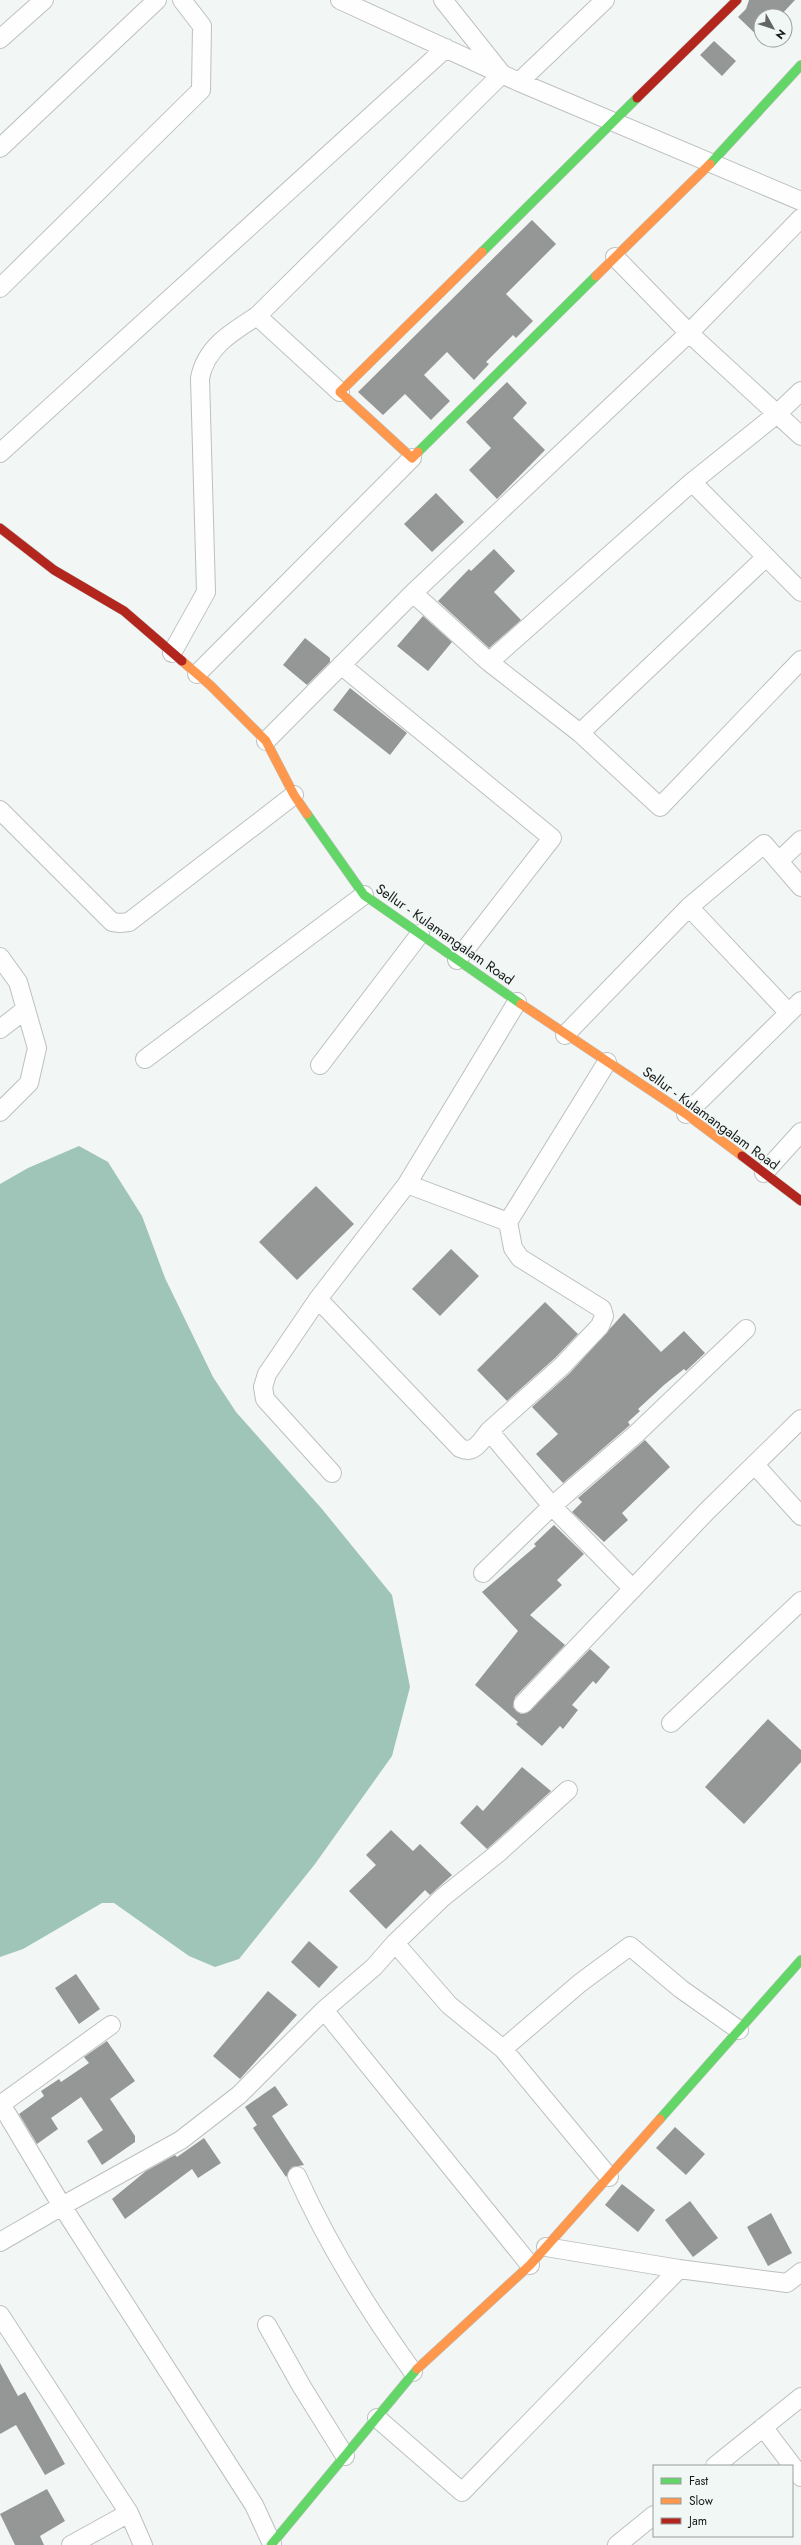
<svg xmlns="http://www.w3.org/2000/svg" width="801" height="2545" font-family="Jost,sans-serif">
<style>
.water{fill:#9ec5b8}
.building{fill:#959796}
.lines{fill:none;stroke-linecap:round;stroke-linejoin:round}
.street-casing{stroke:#bdc0be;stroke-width:20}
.fast-casing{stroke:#bdc0be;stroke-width:10}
.slow-casing{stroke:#bdc0be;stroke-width:10}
.jam-casing{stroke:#bdc0be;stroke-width:10}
.street{stroke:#fdfefd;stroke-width:18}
.fast{stroke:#63d668;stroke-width:9}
.slow{stroke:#ff974d;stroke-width:9}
.jam{stroke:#b3261e;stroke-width:9}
.labels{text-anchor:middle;stroke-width:4;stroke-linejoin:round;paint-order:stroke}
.street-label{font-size:14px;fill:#171919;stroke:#f1f7f5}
</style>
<rect width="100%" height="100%" fill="#f2f6f4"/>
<path class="water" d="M 79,1146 L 108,1162 L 142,1216 L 165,1278 L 213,1377 L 236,1412 L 322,1509 L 392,1595 L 410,1687 L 392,1756 L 315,1864 L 239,1959 L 215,1967 L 189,1956 L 114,1903 L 102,1903 L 23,1949 L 0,1957 L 0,1184 L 28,1168 Z"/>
<path class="building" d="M 749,0 L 795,0 L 780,16 L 761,16 L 761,39 L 738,17 L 746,9 Z
M 714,41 L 736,61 L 722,76 L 700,55 Z
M 532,220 L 556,244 L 506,294 L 533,321 L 516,338 L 513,335 L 486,362 L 489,364 L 474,380 L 447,352 L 424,375 L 450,401 L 431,420 L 405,394 L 383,415 L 358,392 Z
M 507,382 L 527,403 L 513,418 L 545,450 L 497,499 L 469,470 L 491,448 L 466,422 Z
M 436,493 L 464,522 L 432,552 L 404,524 Z
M 494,549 L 515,571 L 494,592 L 521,620 L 489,648 L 438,601 L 469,569 L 471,571 Z
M 423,616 L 452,642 L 428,671 L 397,646 Z
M 305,638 L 330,658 L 330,662 L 307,685 L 283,665 Z
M 350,688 L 407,733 L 390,755 L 333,710 Z
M 316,1186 L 354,1224 L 297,1280 L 259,1242 Z
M 451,1249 L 479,1276 L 440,1316 L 412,1289 Z
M 545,1302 L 578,1334 L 555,1358 L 507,1401 L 477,1370 Z
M 624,1313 L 661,1352 L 684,1331 L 705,1353 L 686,1371 L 684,1369 L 664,1385 L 638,1409 L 640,1411 L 628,1422 L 630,1425 L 563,1483 L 536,1454 L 558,1434 L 532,1407 L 570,1373 Z
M 645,1440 L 670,1467 L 622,1513 L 628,1520 L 604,1542 L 572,1512 L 582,1502 L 578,1498 Z
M 554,1525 L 584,1554 L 557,1580 L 562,1585 L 530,1615 L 565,1645 L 515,1697 L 513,1707 L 521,1714 L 530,1711 L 590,1649 L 610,1667 L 596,1684 L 593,1681 L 572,1705 L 578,1710 L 563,1729 L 560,1726 L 542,1746 L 516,1724 L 518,1722 L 475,1685 L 518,1631 L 482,1592 L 536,1546 L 534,1544 Z
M 768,1719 L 801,1750 L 801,1762 L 744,1824 L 705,1787 Z
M 522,1767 L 551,1791 L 487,1849 L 460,1823 L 477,1805 L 483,1811 Z
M 391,1830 L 413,1851 L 420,1844 L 452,1875 L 430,1895 L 425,1890 L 386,1929 L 349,1891 L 376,1865 L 366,1855 Z
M 309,1941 L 338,1967 L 319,1988 L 291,1962 Z
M 76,1974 L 100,2009 L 79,2024 L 55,1988 Z
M 268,1991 L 297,2015 L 240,2079 L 213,2056 Z
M 107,2041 L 135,2081 L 110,2099 L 135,2136 L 135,2142 L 102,2165 L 87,2141 L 103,2130 L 81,2097 L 51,2118 L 58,2129 L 37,2144 L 19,2114 L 44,2096 L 41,2091 L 59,2079 L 61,2082 L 89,2063 L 84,2057 Z
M 275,2086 L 288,2105 L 272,2116 L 304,2165 L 292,2167 L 286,2177 L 253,2128 L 257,2125 L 245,2107 Z
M 675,2127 L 705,2154 L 686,2175 L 656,2148 Z
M 204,2138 L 221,2163 L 198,2178 L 192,2169 L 125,2219 L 112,2199 L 146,2171 L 175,2155 L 177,2157 Z
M 622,2184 L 655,2210 L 638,2232 L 605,2205 Z
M 690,2201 L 718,2238 L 693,2257 L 665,2220 Z
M 771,2213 L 792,2253 L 768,2266 L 747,2227 Z
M 0,2363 L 18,2396 L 25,2392 L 65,2464 L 45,2475 L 16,2425 L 0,2434 Z
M 47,2489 L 65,2521 L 40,2536 L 44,2545 L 15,2545 L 0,2514 Z"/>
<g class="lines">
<g class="street-casing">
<path id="street" d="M 340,0 L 519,82 L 801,201
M 0,39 L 44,0
M 519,82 L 605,0
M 0,148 L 157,0
M 615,257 L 689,333 L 801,436
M 0,288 L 201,90 L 202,26 L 182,0
M 257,316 L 340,392
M 801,391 L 777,414 L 692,482 L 801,592
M 0,453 L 446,48
M 413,593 L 689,333 L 801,218
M 172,653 L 206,592 L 200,378 C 206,347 232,332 257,316 L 502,74 L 443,0
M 489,662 L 692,482
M 341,665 L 552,838 L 457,960
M 197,674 L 412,458
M 580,733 L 766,557
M 266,741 L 413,593 L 489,662 L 580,733 L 660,807 L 801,660
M 0,810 L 112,922 L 120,923 L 129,922 L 294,795
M 779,861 L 801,840
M 689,907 L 789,1013
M 0,957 L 18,982 L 37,1048 L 29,1083 L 0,1112
M 0,1029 L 26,1009
M 565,1035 L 689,907 L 764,844 L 801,887
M 145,1059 L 364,895
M 320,1065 L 420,934
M 686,1114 L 801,1001
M 764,1173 L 801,1132
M 407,1184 L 508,1222 L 607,1062
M 508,1222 L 513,1248 L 520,1258 L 602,1309 L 604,1316 L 600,1326 L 562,1366 L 489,1431 L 552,1506 L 633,1589
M 318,1299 L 460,1448 C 474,1455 481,1441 489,1431
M 755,1465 L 801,1516
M 332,1473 L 265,1399 L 263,1387 L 267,1374 L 318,1299 L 407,1184 L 517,1002
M 483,1573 L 552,1506 L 636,1434 L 746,1329
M 523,1704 L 707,1511 L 801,1419
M 671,1723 L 801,1601
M 395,1943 L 449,2005 L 503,2049 L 580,1983 L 630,1946 L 681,1989 L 739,2030
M 324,2010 L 374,1967 L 395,1943 L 442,1898 L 497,1854 L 568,1790
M 503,2049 L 609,2177
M 1,2104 L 62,2206 L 181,2140 L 239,2095 L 324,2010 L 530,2265
M 0,2105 L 111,2025
M 297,2176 C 328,2245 369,2311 413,2372
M 0,2242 L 62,2206 L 254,2505 L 272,2544
M 546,2247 L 679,2269 L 787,2283 L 801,2272
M 0,2315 L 129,2513 L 143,2545
M 267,2325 L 302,2387 L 345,2456
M 377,2418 L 462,2492 L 679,2269
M 763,2427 L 801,2477
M 715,2466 L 801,2397
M 71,2545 L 129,2513
M 617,2545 L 654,2515"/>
</g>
<g class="fast-casing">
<path id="fast" d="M 710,164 L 801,65
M 482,252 L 637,98
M 418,452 L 596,276
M 307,814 L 364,895 L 521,1004
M 660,2119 L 801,1960
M 271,2545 L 417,2369"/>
</g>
<g class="slow-casing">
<path id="slow" d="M 596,276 L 710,164
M 418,452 L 412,458 L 340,392 L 482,252
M 182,661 L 210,685 L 266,741 L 294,795 L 307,814
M 521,1004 L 686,1114 L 742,1156
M 417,2369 L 530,2265 L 660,2119"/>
</g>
<g class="jam-casing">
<path id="jam" d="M 637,98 L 737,0
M 0,528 L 54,570 L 124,611 L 182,661
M 742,1156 L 801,1201"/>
</g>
<use href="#street" class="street"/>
<use href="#fast" class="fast"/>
<use href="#slow" class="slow"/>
<use href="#jam" class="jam"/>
</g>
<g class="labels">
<g class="street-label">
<text transform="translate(445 934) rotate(35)" y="5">Sellur - Kulamangalam Road</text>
<text transform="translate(711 1118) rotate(36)" y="5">Sellur - Kulamangalam Road</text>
</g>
</g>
<rect x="653" y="2465" width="140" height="72" fill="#f1f7f5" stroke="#9a9e9d"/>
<rect x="661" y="2478" width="20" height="6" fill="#63d668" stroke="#9a9e9d"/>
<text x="689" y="2485" font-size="12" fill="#171919">Fast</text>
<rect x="661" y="2498" width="20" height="6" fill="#ff974d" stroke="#9a9e9d"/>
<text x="689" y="2505" font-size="12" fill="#171919">Slow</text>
<rect x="661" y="2518" width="20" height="6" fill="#b3261e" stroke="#9a9e9d"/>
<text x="689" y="2525" font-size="12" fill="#171919">Jam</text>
<g transform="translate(773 28) rotate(129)"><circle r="19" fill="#f1f7f5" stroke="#9a9e9d"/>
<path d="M0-3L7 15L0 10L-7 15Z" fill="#646666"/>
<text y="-6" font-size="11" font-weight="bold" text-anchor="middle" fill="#171919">N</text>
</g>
</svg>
